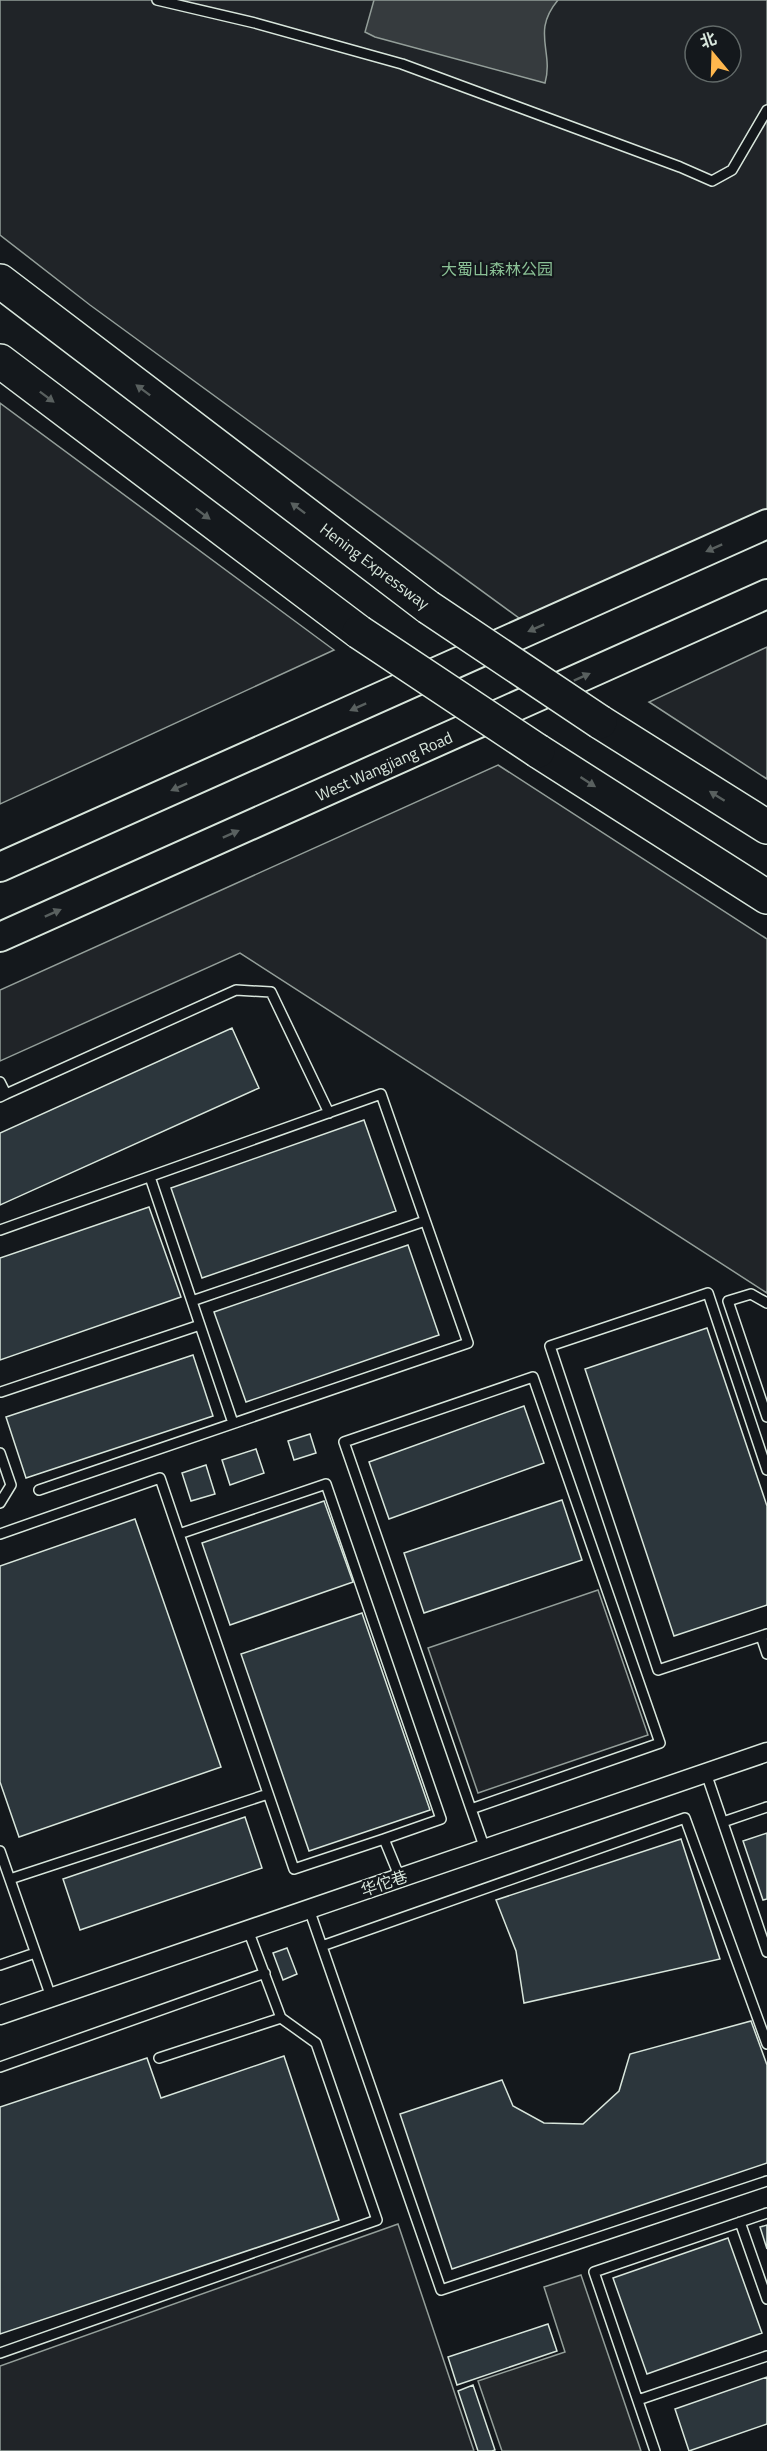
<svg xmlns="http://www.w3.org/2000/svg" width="767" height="2451" font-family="'Titillium Web','Noto Sans SC',sans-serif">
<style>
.green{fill:#202428;stroke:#939e99;stroke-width:1.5;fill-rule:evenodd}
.parking{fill:#24282b;stroke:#939e99;stroke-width:1.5}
.water{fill:#363b3e;stroke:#939e99;stroke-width:1.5}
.building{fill:#2c363c;stroke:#d8e6dc;stroke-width:1.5}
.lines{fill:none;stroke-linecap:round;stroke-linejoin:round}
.service-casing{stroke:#d8e6dc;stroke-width:12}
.minor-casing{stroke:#d8e6dc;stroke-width:21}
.primary-casing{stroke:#d8e6dc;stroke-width:32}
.motorway-casing{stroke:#d8e6dc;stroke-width:36}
.service{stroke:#14181c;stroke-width:9}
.minor{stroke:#14181c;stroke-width:18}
.primary{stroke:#14181c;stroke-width:28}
.motorway{stroke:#14181c;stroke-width:33}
.motorway-bridge-casing{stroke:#d8e6dc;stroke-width:36;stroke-linecap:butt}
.motorway-bridge{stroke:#14181c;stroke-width:33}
.oneway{fill:#59605f}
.labels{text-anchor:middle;stroke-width:4.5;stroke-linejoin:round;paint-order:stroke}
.park-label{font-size:16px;fill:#8ac095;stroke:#14181c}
.street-label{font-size:16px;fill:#d8e6dc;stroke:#14181c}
</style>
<rect width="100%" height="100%" fill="#14181c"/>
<path class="green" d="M 0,0 L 767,0 L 767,524 L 534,629 L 90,305 L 0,235 ZM 695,36 L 731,36 L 731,72 L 695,72 Z
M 0,403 L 334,650 L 0,804 Z
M 767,647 L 767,779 L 649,702 Z
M 498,765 L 767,939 L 767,1293 L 240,953 L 0,1061 L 0,990 Z
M 598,1590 L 648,1735 L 478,1793 L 428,1648 Z
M 398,2224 L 474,2451 L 0,2451 L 0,2366 Z"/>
<path class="parking" d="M 581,2275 L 641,2451 L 502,2451 L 478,2381 L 565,2352 L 544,2287 Z"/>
<path class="water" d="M 374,0 L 558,0 C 531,32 554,51 545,83 L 375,37 L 365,32 Z"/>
<path class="building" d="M 232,1028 L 259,1088 L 0,1205 L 0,1133 Z
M 364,1120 L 396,1211 L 202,1278 L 171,1188 Z
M 149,1207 L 181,1297 L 0,1360 L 0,1258 Z
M 408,1245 L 439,1335 L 246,1402 L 214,1312 Z
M 707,1328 L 767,1506 L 767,1605 L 674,1636 L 585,1369 Z
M 193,1355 L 213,1416 L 26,1478 L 6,1417 Z
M 524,1406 L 544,1463 L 389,1519 L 369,1462 Z
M 310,1434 L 316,1453 L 294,1460 L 288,1441 Z
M 256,1449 L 264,1473 L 230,1485 L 222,1460 Z
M 206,1465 L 215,1494 L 191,1501 L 182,1473 Z
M 562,1500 L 582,1560 L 424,1613 L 404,1553 Z
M 324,1501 L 353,1582 L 230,1625 L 202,1543 Z
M 135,1519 L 221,1767 L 19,1837 L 0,1782 L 0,1566 Z
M 362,1613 L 430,1810 L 309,1851 L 241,1654 Z
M 245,1817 L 262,1868 L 80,1930 L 63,1879 Z
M 767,1833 L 767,1899 L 763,1900 L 743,1841 Z
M 681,1839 L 720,1959 L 524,2003 L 516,1951 L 496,1900 Z
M 287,1948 L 297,1974 L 283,1980 L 273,1953 Z
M 751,2021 L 767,2065 L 767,2163 L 452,2269 L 400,2114 L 502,2080 L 513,2106 L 544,2123 L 583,2124 L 619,2091 L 630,2054 Z
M 284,2056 L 339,2220 L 0,2334 L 0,2107 L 147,2058 L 161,2098 Z
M 767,2225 L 767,2249 L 760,2227 Z
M 728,2238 L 762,2333 L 647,2374 L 613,2278 Z
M 548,2324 L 557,2351 L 457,2385 L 448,2357 Z
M 767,2377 L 767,2424 L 689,2451 L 675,2409 Z
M 473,2385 L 495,2450 L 492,2451 L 478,2451 L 458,2391 Z"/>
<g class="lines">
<g class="service-casing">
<path id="service" d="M 157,0 L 255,23 L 402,64 L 680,167 L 712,181 L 732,170 L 767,110
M 0,1082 L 6,1094 L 0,1097
M 6,1094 L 236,990 L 271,992 L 329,1113
M 150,1177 L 233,1423
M 0,1230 L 381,1094 L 468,1343 L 39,1490
M 192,1301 L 425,1221
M 767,1303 L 751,1294 L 728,1301 L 767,1417
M 1,1392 L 200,1325
M 0,1453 L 11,1485 L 0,1503
M 767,1470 L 708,1293 L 550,1346 L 658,1670 L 767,1634
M 0,1534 L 160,1478 L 179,1534
M 761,1636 L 767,1654
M 706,1773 L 767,1952
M 471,1809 L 660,1743 L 533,1377 L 344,1442 L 471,1809 L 485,1849
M 723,1822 L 767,1807
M 384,1839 L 294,1869 L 179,1534 L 326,1484 L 441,1819 L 384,1839 L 400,1878
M 0,1851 L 51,1997
M 10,1879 L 268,1794
M 309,1909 L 441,2290 L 767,2181
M 322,1946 L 685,1818 L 767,2044
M 0,1965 L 35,1953
M 159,2058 L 281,2018
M 0,2067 L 265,1973
M 740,2222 L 767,2299
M 0,2353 L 377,2220 L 316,2043 L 281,2018 L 248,1930
M 638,2400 L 767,2356
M 655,2451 L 594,2272 L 767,2213"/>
</g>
<g class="minor-casing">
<path id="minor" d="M 0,2015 L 767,1752"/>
</g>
<g class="primary-casing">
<path id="primary" d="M 0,867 L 767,524
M 0,937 L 767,594"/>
</g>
<g class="motorway-casing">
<path id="motorway" d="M 0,281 L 428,607
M 0,361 L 359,632
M 600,722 L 767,827
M 538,751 L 767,897"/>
</g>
<use href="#service" class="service"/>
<use href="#minor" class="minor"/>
<use href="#primary" class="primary"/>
<use href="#motorway" class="motorway"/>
<g class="motorway-bridge-casing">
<path id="motorway-bridge" d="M 428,607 L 600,722
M 359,632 L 538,751"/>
</g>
<use href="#motorway-bridge" class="motorway-bridge"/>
</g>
<defs><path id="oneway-solid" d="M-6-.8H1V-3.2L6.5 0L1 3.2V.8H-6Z" transform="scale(1.5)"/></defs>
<g class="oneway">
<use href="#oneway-solid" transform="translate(143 390) rotate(-143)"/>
<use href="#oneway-solid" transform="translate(47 397) rotate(37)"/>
<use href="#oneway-solid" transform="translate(298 508) rotate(-143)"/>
<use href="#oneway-solid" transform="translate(203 514) rotate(37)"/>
<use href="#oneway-solid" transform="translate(714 548) rotate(156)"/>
<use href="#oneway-solid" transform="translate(536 628) rotate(156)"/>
<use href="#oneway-solid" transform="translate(582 677) rotate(-24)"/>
<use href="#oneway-solid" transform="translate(358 707) rotate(156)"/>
<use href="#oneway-solid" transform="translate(588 782) rotate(33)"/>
<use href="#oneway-solid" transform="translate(179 787) rotate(156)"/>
<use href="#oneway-solid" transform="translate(717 796) rotate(-148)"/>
<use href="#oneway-solid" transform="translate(231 834) rotate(-24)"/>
<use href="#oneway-solid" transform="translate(53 913) rotate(-24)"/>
</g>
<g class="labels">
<g class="park-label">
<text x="497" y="275">大蜀山森林公园</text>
</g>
<g class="street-label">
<text transform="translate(375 566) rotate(37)" y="6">Hening Expressway</text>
<text transform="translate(384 766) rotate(-24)" y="6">West Wangjiang Road</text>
<text transform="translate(384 1883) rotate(-19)" y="6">华佗巷</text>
</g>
</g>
<g transform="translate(713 54) rotate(341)"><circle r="28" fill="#14181c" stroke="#626a69" stroke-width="1.5"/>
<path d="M0-4.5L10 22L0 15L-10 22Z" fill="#ffb74d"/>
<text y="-9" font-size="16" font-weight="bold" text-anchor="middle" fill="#d8e6dc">北</text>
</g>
</svg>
